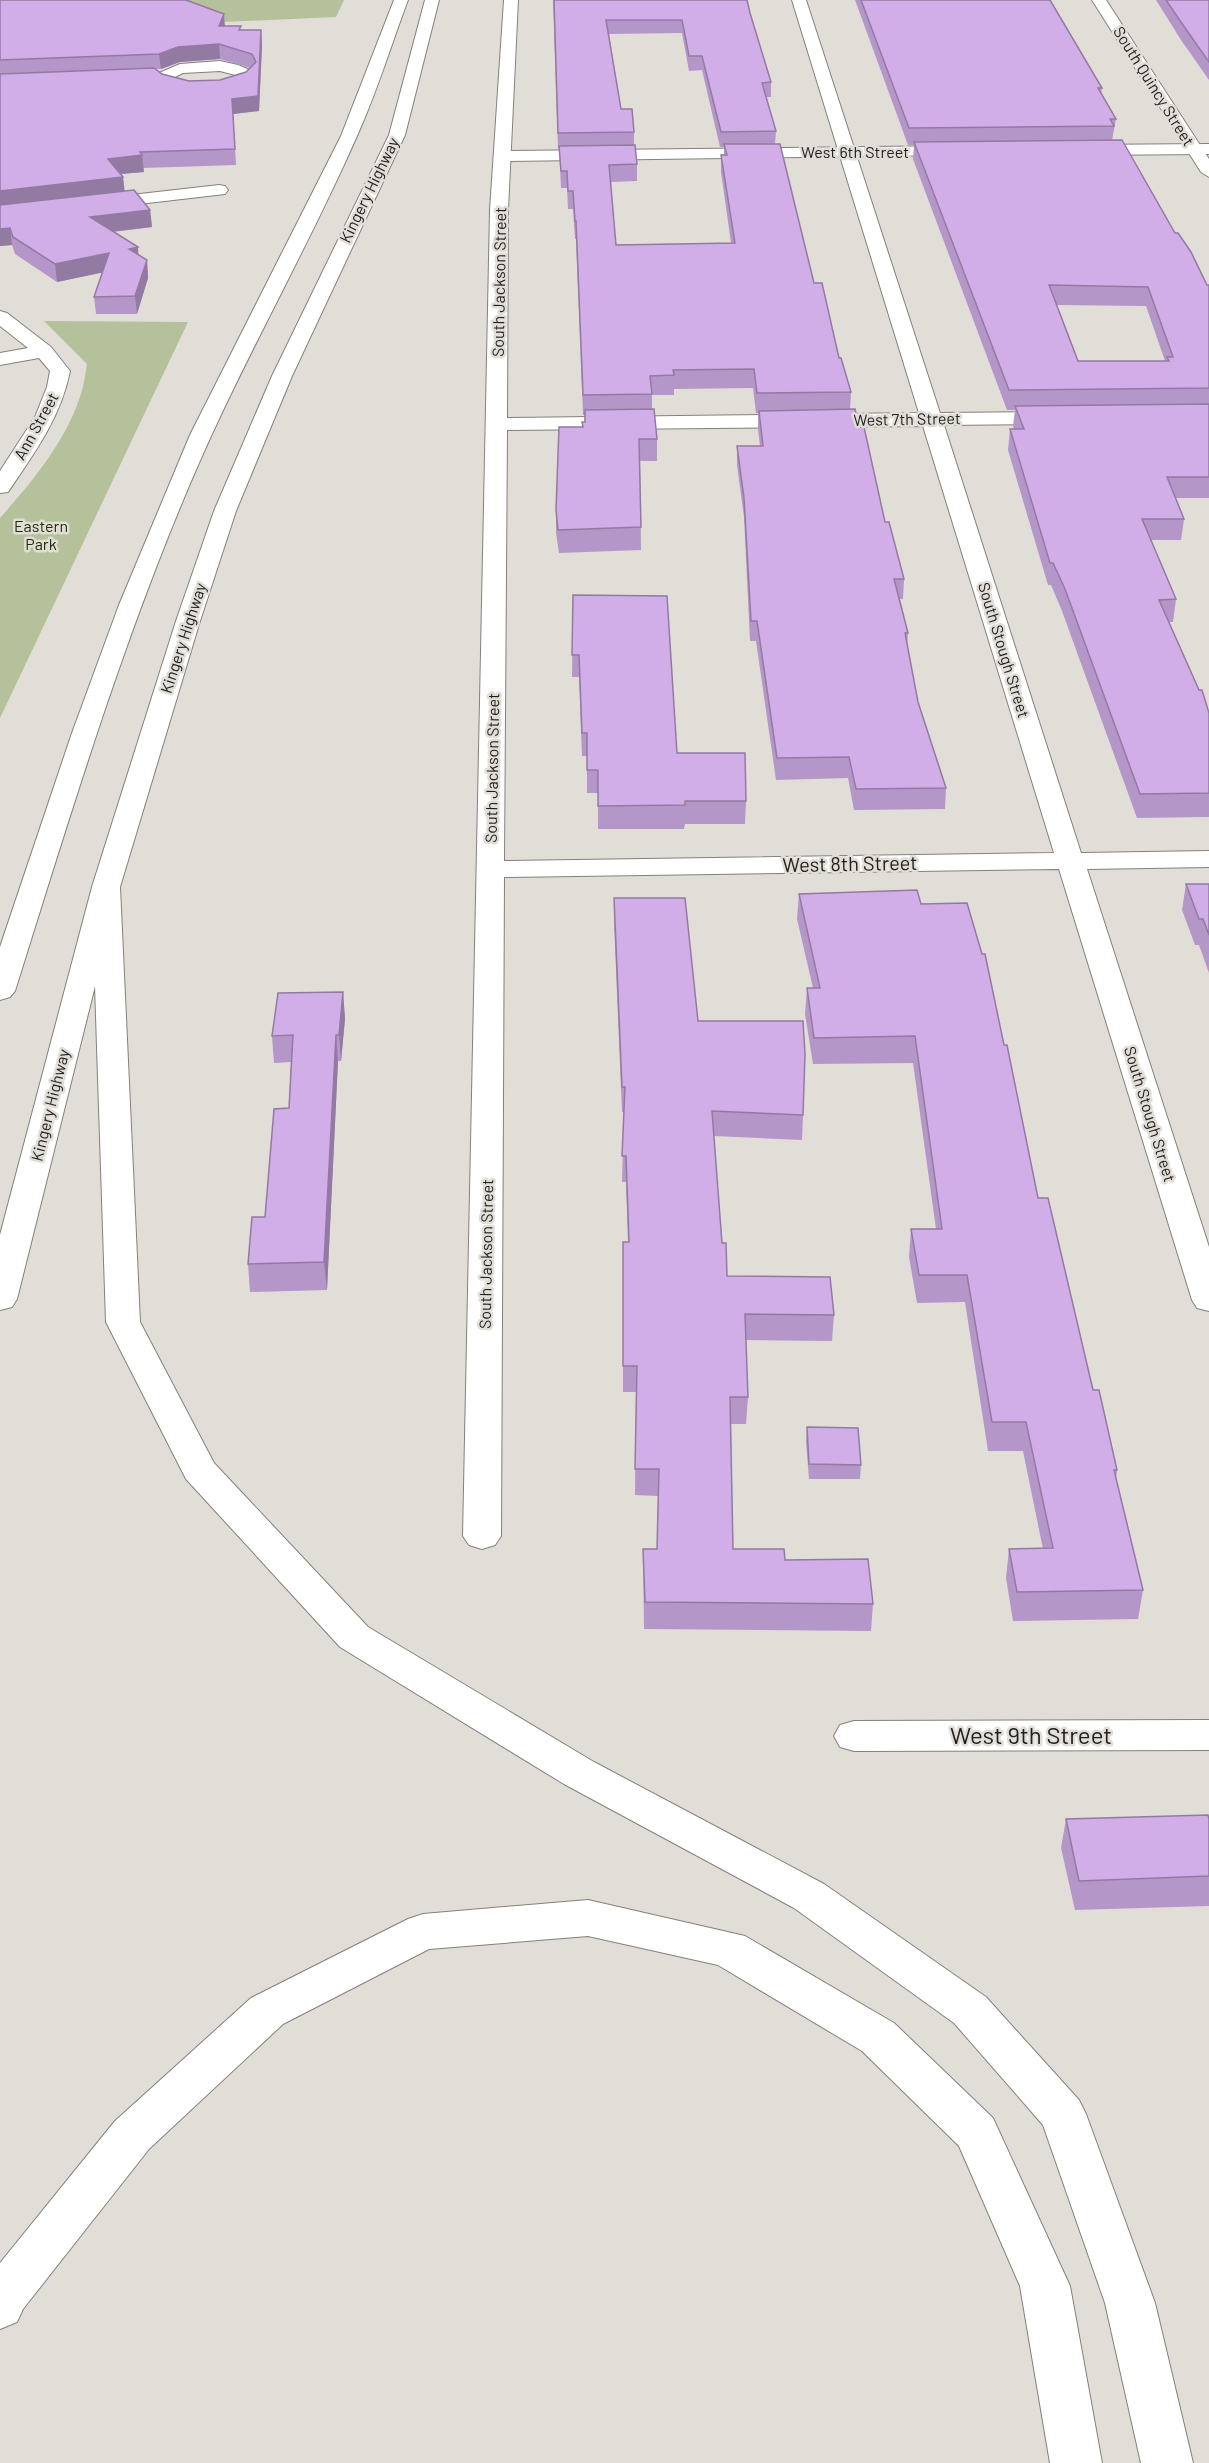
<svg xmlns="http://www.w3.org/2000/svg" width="1209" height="2463" font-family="Barlow,sans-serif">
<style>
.green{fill:#b5c19a}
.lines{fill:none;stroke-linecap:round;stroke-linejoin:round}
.street-casing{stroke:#84817c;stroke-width:2}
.secondary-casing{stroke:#84817c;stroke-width:2}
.highway-casing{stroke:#84817c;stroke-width:2}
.street{fill:#fff;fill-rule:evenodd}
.secondary{fill:#fff;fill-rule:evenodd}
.highway{fill:#fff;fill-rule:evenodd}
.wall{fill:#b596c8;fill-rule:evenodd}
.shaded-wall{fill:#937aa2}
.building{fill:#d2aee8;stroke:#937aa2;stroke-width:1.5;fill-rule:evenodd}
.labels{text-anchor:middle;stroke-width:5;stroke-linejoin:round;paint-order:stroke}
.far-street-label{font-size:16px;fill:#21201e;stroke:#e1ded8}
.far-park-label{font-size:16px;fill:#232e00;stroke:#e1ded8}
.street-label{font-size:20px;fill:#21201e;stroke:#e1ded8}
.near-street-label{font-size:24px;fill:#21201e;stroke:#e1ded8}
</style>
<rect width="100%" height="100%" fill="#e1ded8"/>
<path class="green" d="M 0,0 L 344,0 L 336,17 L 0,32 Z
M 44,321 L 188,322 L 0,718 L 0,518 C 32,482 65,442 80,397 C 84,386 85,375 87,364 Z"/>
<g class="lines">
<g class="street-casing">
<path id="street" d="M 504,0 L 518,0 L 508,210 L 507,418 L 919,413 L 792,0 L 806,0 L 940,413 L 1060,412 L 1067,414 L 1070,418 L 1067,422 L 1060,424 L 944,425 L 1081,853 L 1209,851 L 1209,867 L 1087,869 L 1209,1247 L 1209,1311 L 1197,1308 L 1192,1300 L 1059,869 L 504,877 L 501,1536 L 495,1545 L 482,1549 L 469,1545 L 463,1536 L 490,210 ZM 923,426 L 1054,853 L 504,861 L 507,430 Z
M 1092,0 L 1106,0 L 1209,159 L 1209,177 L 1201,172 Z
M 220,61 L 238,65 L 252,71 L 255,78 C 238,99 172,101 155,80 L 159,73 L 180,64 ZM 220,71 L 239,76 C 223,88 188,90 171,79 L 183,73 Z
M 219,185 L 225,186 L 228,190 L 225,194 L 96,209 L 90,208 L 87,204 L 90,200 L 96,199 Z
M 0,311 L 7,313 L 51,347 L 70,371 C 61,417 34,454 8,492 L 0,493 L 0,471 L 35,417 L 47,387 L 50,371 L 39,358 L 0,365 L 0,353 L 28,348 L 0,326 Z
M 1209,1720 L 1209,1750 L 854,1751 L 840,1747 L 834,1736 L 840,1725 L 854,1721 Z"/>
</g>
<g class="secondary-casing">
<path id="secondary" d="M 1209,144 L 1209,154 L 1082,155 L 1074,150 L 1082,145 Z
M 958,146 L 966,151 L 964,155 L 502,161 L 494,156 L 502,151 Z"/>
</g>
<g class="highway-casing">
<path id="highway" d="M 394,0 L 408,0 C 391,45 377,92 357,136 C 306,252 242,362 192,479 C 121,645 69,819 15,991 L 10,997 L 0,1000 L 0,947 L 72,733 L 119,605 L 190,435 L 341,136 Z
M 425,0 L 439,0 L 405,135 L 292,376 L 236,511 L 200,621 L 120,887 L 140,1322 L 214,1463 L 368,1627 L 594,1762 L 824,1884 L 986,1997 L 1079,2100 L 1086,2114 L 1155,2303 L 1193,2463 L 1141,2463 L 1105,2303 L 1043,2125 L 954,2023 L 794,1908 L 564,1784 L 340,1647 L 186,1479 L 106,1322 L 95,986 L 17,1299 L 12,1307 L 0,1310 L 0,1235 L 92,887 L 176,621 L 214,511 L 272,376 L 389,135 Z
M 588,1900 L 745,1936 L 894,2023 L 993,2118 L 1070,2286 L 1102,2463 L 1050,2463 L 1020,2286 L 959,2146 L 862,2051 L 718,1965 L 588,1936 L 429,1949 L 283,2024 L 149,2149 L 23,2309 L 17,2322 L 0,2329 L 0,2263 L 115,2121 L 251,1998 L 408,1919 L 423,1914 Z"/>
</g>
<use href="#street" class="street"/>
<use href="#secondary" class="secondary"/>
<use href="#highway" class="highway"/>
</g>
<path class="wall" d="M 0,0 L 225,26 L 242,30 L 261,30 L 262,45 L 259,111 L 233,114 L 236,165 L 143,168 L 144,172 L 120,174 L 123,177 L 124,191 L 150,210 L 152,227 L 113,232 L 139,255 L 147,260 L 148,278 L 137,314 L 96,314 L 94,297 L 102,272 L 57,282 L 15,254 L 12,245 L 0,246 ZM 220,59 L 250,68 L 246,72 L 220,80 L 189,81 L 162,74 L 155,69 L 161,69 L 180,62 Z
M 553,0 L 750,13 L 771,82 L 771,97 L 766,97 L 776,131 L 775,144 L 814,283 L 851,392 L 850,410 L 885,522 L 904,579 L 903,599 L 900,599 L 908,633 L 907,647 L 918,702 L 946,788 L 945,809 L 854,810 L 848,778 L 776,780 L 756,641 L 750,641 L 744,517 L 737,465 L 737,446 L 760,446 L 758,429 L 758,413 L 756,413 L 753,388 L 674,389 L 674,395 L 652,395 L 652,409 L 657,439 L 657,461 L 640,461 L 641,550 L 559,553 L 556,533 L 556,510 L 585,422 L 585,415 L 583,415 L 576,239 L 575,239 L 573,209 L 568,209 L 567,188 L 561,188 L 559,148 L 558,148 ZM 682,33 L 689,71 L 702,70 L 720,147 L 724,147 L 724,155 L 721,155 L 721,172 L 731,243 L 616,245 L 611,182 L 637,181 L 637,164 L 634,145 L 634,132 L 621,109 L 609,34 Z
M 855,0 L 1050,0 L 1102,88 L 1101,94 L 1116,119 L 1112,140 L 1175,233 L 1207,285 L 1209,285 L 1209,498 L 1176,498 L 1184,519 L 1181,540 L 1151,540 L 1176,599 L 1173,622 L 1169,622 L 1209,713 L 1209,817 L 1137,818 L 1062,611 L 1051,585 L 1048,585 L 1008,450 L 1010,429 L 1014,429 L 1013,426 L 1015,410 L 1007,410 L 913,159 L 914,145 L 908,145 ZM 1056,305 L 1146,306 L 1165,361 L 1078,361 Z
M 1156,0 L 1209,0 L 1209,80 L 1181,40 Z
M 573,595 L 677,753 L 746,801 L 745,824 L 685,824 L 684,829 L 598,829 L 598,793 L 587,793 L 587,756 L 582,756 L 579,677 L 572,677 Z
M 1186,884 L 1209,884 L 1209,973 L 1199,945 L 1195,945 L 1182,910 Z
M 799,894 L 921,904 L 1038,1198 L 1117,1470 L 1116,1479 L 1143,1590 L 1138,1619 L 1013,1621 L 1006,1578 L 1009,1549 L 1043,1549 L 1023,1451 L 988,1451 L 965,1302 L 917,1303 L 909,1257 L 911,1229 L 936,1229 L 913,1063 L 813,1064 L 805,1014 L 807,988 L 813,988 L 797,919 Z
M 614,898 L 698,1021 L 803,1115 L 802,1140 L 714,1136 L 722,1243 L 727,1276 L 834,1315 L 832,1341 L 746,1340 L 748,1397 L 746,1424 L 731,1424 L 733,1549 L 785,1560 L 873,1604 L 871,1631 L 644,1629 L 643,1549 L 657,1549 L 658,1496 L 635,1495 L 636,1392 L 623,1392 L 623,1242 L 628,1242 L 626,1182 L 622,1182 L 624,1112 L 622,1112 L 614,922 Z
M 343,992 L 345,1019 L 341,1061 L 338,1061 L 327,1290 L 250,1292 L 248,1264 L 265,1217 L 289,1108 L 291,1062 L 274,1063 L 272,1036 Z
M 807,1427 L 861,1465 L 860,1479 L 809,1479 L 806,1442 Z
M 1066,1819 L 1209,1819 L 1209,1906 L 1075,1910 L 1061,1848 Z"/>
<path class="shaded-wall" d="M 224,14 L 225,28 L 219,26 Z
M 261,30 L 262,45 L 259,111 L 233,114 L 236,165 L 232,99 L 258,96 Z
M 219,44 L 220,59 L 180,62 L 161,69 L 159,54 L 178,47 Z
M 142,155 L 144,172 L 109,175 L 108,159 Z
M 123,177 L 125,194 L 0,208 L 0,191 Z
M 150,210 L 152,227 L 92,234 L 90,217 Z
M 10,228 L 12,245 L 0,246 L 0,229 Z
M 138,247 L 139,265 L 129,249 Z
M 109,253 L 110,271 L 57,282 L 55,264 Z
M 147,260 L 148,278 L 137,314 L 135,296 Z
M 343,992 L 345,1019 L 341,1061 L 339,1035 Z
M 336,1035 L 338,1061 L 327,1290 L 324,1262 Z"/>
<path class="building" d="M 0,0 L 186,0 L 224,14 L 219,26 L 241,26 L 239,30 L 261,30 L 258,96 L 232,99 L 235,149 L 140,152 L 142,155 L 108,159 L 123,177 L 0,191 L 0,74 L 154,68 L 162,74 L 189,81 L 220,80 L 246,72 L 256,62 L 252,54 L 219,44 L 178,47 L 159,54 L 0,60 Z
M 554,0 L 747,0 L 750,13 L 771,82 L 762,83 L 776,131 L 721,132 L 702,56 L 689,56 L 682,20 L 606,20 L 621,109 L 632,109 L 634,132 L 558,133 Z
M 861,0 L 1050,0 L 1102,88 L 1098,88 L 1116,119 L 1110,119 L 1114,126 L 909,128 Z
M 1166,0 L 1209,0 L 1209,62 L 1183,25 Z
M 1122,140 L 1175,233 L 1178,233 L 1191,252 L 1207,285 L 1209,285 L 1209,388 L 1009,390 L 914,142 ZM 1049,285 L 1148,287 L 1173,357 L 1167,357 L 1169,361 L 1078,361 Z
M 724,144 L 780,144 L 814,283 L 822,283 L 839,358 L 841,358 L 851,392 L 757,393 L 754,369 L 673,370 L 674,375 L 650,376 L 652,394 L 583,395 L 576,221 L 575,221 L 573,191 L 568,191 L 567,171 L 561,171 L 559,146 L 635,145 L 637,164 L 609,165 L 616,245 L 735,243 L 721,155 L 727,155 Z
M 134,190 L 150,210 L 90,217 L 138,247 L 129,249 L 147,260 L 135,296 L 94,297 L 109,253 L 55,264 L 13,237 L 10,228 L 0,229 L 0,205 Z
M 1209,404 L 1209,477 L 1167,477 L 1184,519 L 1142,519 L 1176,599 L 1159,600 L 1199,690 L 1202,690 L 1209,713 L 1209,793 L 1140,794 L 1065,589 L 1053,563 L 1050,563 L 1010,429 L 1024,429 L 1015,406 Z
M 654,409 L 657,439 L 639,439 L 641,527 L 558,530 L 556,510 L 559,427 L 583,427 L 582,422 L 585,422 L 585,410 Z
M 855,409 L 859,427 L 864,427 L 885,522 L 889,522 L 904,579 L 894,579 L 908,633 L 905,633 L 918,702 L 946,788 L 856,789 L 849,757 L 777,758 L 757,621 L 751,621 L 744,498 L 737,446 L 763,446 L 759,411 Z
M 573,595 L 667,596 L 677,753 L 745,753 L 746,801 L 685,801 L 685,805 L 598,806 L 598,770 L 587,770 L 587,733 L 582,733 L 579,655 L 572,655 Z
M 1186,884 L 1209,884 L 1209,935 L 1203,919 L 1199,919 Z
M 917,890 L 921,904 L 967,903 L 982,954 L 985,954 L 1004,1045 L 1007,1045 L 1038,1198 L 1048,1198 L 1093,1390 L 1099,1390 L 1117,1470 L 1114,1470 L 1143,1590 L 1017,1592 L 1009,1549 L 1053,1548 L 1026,1422 L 992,1422 L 967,1275 L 919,1275 L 911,1229 L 942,1229 L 915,1036 L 814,1038 L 807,988 L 820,988 L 799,894 Z
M 614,898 L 685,898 L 698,1021 L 803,1021 L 805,1054 L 803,1115 L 712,1111 L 722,1243 L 726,1243 L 727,1276 L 830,1277 L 834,1315 L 745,1314 L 748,1397 L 730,1397 L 733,1549 L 784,1549 L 785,1560 L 868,1559 L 873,1604 L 645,1602 L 643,1549 L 657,1549 L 659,1469 L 635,1469 L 637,1366 L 623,1366 L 623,1242 L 629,1242 L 626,1156 L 622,1156 L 625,1087 L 622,1087 Z
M 343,992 L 339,1035 L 336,1035 L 324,1262 L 248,1264 L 252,1217 L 265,1217 L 274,1109 L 289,1108 L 293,1035 L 272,1036 L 278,993 Z
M 807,1427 L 858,1428 L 861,1465 L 809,1464 Z
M 1208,1815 L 1209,1819 L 1209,1876 L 1079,1881 L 1066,1819 Z"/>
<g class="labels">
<g class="far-street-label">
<text transform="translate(1154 86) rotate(58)" y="6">South Quincy Street</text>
<text x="855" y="158">West 6th Street</text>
<text transform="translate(369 190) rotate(-64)" y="6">Kingery Highway</text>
<text transform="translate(499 282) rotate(-89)" y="6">South Jackson Street</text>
<text transform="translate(907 419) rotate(-1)" y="6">West 7th Street</text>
<text transform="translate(36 426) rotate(-61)" y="6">Ann Street</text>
<text transform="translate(183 638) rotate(-72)" y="6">Kingery Highway</text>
<text transform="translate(1004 650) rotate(73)" y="6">South Stough Street</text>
<text transform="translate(492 768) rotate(-89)" y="6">South Jackson Street</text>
<text transform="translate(50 1105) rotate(-76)" y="6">Kingery Highway</text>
<text transform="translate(1150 1114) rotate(73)" y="6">South Stough Street</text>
<text transform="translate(486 1254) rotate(-89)" y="6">South Jackson Street</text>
</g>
<g class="far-park-label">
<text x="41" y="532">Eastern<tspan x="41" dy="18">Park</tspan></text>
</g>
<g class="street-label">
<text transform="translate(850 864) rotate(-1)" y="7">West 8th Street</text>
</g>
<g class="near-street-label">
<text x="1031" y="1744">West 9th Street</text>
</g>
</g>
</svg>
